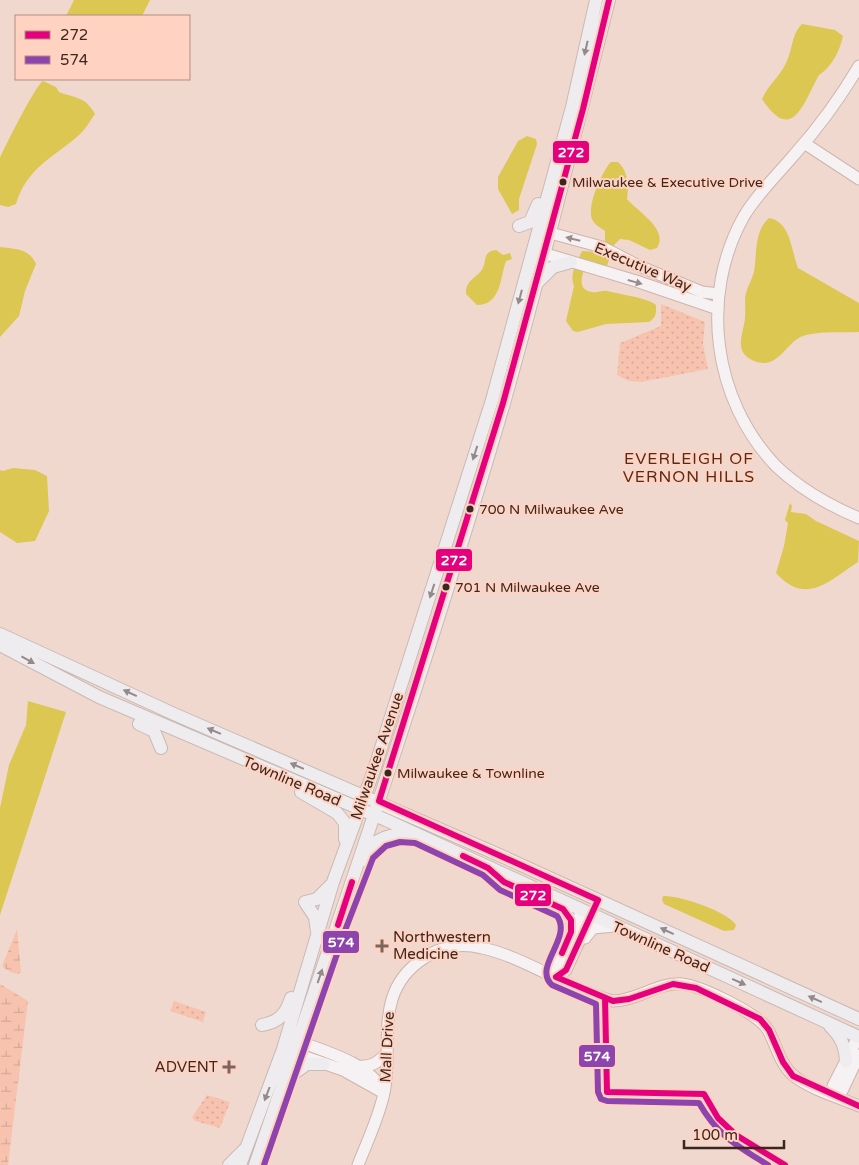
<svg xmlns="http://www.w3.org/2000/svg" width="859" height="1165" font-family="'Varela Round',sans-serif">
<style>
.grass{fill:url(#grass-dots)}
.wetland{fill:url(#wetland-marsh)}
.water{fill:#dbc752}
.lines{fill:none;stroke-linecap:round;stroke-linejoin:round}
.secondary-casing{stroke:#cbb5ad;stroke-width:13}
.primary-casing{stroke:#c8bab4;stroke-width:14}
.secondary{stroke:#f6f2f4;stroke-width:11}
.primary{stroke:#efecf0;stroke-width:12}
.bus-1-casing{stroke:#ffd2c1;stroke-width:10}
.bus-2-casing{stroke:#ffd2c1;stroke-width:10}
.bus-1{stroke:#e5007d;stroke-width:6}
.bus-2{stroke:#8e44ad;stroke-width:6}
.oneway{fill:#968a88}
.oneway2{fill:#998c8a}
.bus-dot{fill:#3c271f;stroke:#ffd2c1;stroke-width:2}
.poi-dot{fill:#7b655d;stroke:#ffd2c1;stroke-width:2}
.labels{text-anchor:middle;stroke-width:4;stroke-linejoin:round;paint-order:stroke}
.bus-label{font-size:14px;fill:#3c271f;stroke:#ffd2c1;text-anchor:start}
.street-label{font-size:15px;fill:#3c271f;stroke:#ffd2c1}
.poi-label{font-size:15px;fill:#3c271f;stroke:#ffd2c1;text-anchor:start}
.neighbourhood-label{font-size:16px;letter-spacing:1px;fill:#562b19;stroke:#ffd2c1}
.line-badge{stroke:#ffd2c1;stroke-width:2}
.badge-label{font-size:14px;text-anchor:middle;font-weight:bold;fill:#fff}
</style>
<defs>
<pattern id="grass-dots" width="8" height="8" patternUnits="userSpaceOnUse" patternTransform="scale(1.25)"><rect width="8" height="8" fill="#f7c3af"/><path d="M2 2h.1M6 6h.1" fill="none" stroke="#d5a896" stroke-width="1.8" stroke-linecap="round"/></pattern>
<pattern id="wetland-marsh" width="20" height="14" patternUnits="userSpaceOnUse" patternTransform="scale(1.25)"><rect width="20" height="14" fill="#f7c3af"/><path d="M1 5h8M5 5V1M11 12h8M15 12V8" fill="none" stroke="#d5a896"/></pattern>
</defs>
<rect width="100%" height="100%" fill="#f1d8cf"/>
<path class="grass" d="M 661,304 L 705,322 L 703,344 L 708,369 L 641,382 L 629,381 L 617,375 L 620,343 L 661,326 Z
M 174,1001 L 206,1012 L 203,1022 L 170,1011 Z
M 207,1095 L 230,1102 L 220,1128 L 195,1121 L 192,1117 Z"/>
<path class="wetland" d="M 17,929 L 21,973 C 14,975 8,971 2,966 Z
M 0,984 L 28,1001 L 8,1165 L 0,1165 Z"/>
<path class="water" d="M 74,0 L 150,0 L 142,16 L 66,16 Z
M 802,24 L 835,30 L 843,36 C 840,50 832,67 819,75 C 804,101 793,146 762,99 C 768,85 780,76 786,63 C 793,49 791,35 802,24 Z
M 43,81 L 56,87 L 59,92 C 77,99 85,96 95,114 C 90,121 85,130 78,136 C 51,159 27,168 16,204 L 8,207 L 0,205 C 0,191 0,172 0,158 C 4,148 37,83 43,81 Z
M 527,136 L 536,139 L 537,144 L 519,199 L 519,210 L 512,214 L 498,189 L 498,177 L 518,141 Z
M 611,162 L 618,162 C 628,171 629,187 627,199 C 638,212 669,229 657,248 L 650,250 L 629,240 L 620,239 L 614,245 L 607,266 L 588,260 C 584,270 574,290 592,292 C 597,293 603,290 607,291 C 619,294 648,298 656,305 C 656,313 657,317 649,322 L 606,324 L 578,332 L 573,331 L 566,321 L 574,286 C 569,274 577,262 582,251 L 595,252 L 605,241 L 605,231 C 601,228 595,225 593,221 C 585,209 602,171 611,162 Z
M 769,218 C 791,222 791,250 798,268 L 859,303 L 859,332 C 842,333 823,331 806,335 C 790,339 785,356 770,362 C 763,364 758,363 752,360 C 732,350 745,332 745,316 C 746,308 744,301 746,293 C 748,286 752,279 754,272 C 757,254 754,231 769,218 Z
M 0,247 C 15,249 29,248 36,264 L 25,291 L 19,316 L 0,337 Z
M 496,250 L 503,255 L 510,253 L 512,259 L 506,261 C 500,278 501,305 477,305 L 466,294 C 465,282 474,279 481,271 C 488,262 481,252 496,250 Z
M 13,468 L 35,470 L 47,476 L 49,511 L 35,541 L 17,543 L 0,532 L 0,470 L 3,471 Z
M 790,503 L 792,506 L 791,512 L 806,514 L 816,521 L 859,541 L 858,562 C 830,580 806,607 776,573 L 784,546 L 788,523 L 785,520 Z
M 28,701 L 66,712 L 0,915 L 0,808 L 9,765 L 26,725 Z
M 663,896 C 679,895 729,912 736,925 L 734,930 L 724,931 L 664,904 L 662,900 Z"/>
<g class="lines">
<g class="secondary-casing">
<path id="secondary" d="M 859,66 C 840,98 819,127 794,155 C 777,175 758,193 744,216 C 699,296 713,400 776,466 C 800,489 828,505 859,518
M 804,143 L 859,179
M 543,231 L 602,247 L 639,266 L 702,292 L 719,294
M 536,251 L 636,281 L 718,309
M 491,870 L 504,882 L 563,909 L 571,920 L 571,932
M 585,938 L 593,928 L 615,926
M 556,977 L 556,967 L 582,911
M 556,977 L 566,970 L 591,915
M 858,1037 L 833,1086 L 833,1094 L 841,1093 L 859,1055
M 298,1041 C 326,1052 370,1063 383,1092
M 294,1053 L 343,1070 L 384,1093
M 356,1066 C 371,1067 376,1064 386,1054
M 358,1165 C 367,1142 379,1117 384,1093 C 394,1043 372,992 424,958 C 441,946 462,943 482,948 C 525,957 570,990 613,1001 C 637,1001 658,982 682,984 C 701,986 759,1014 768,1030 C 776,1044 780,1065 794,1076 C 812,1090 838,1097 859,1106"/>
</g>
<g class="primary-casing">
<path id="primary" d="M 519,226 L 530,222 L 538,204
M 537,283 L 553,267 L 571,262
M 0,634 L 174,714 L 497,854 L 859,1019
M 0,645 L 99,697 L 386,820 L 859,1037
M 139,724 L 154,731 L 161,748
M 301,792 L 337,813 L 345,823 L 345,839
M 363,860 C 371,838 391,833 412,834
M 317,932 L 315,917 L 305,902 L 317,899 L 332,884
M 262,1025 C 279,1022 286,1014 291,998
M 830,1026 C 841,1037 845,1045 846,1061
M 286,1083 L 289,1077 L 307,1064 L 324,1064
M 229,1165 L 244,1150
M 240,1165 L 283,1049 L 333,882 L 374,770 L 492,400 L 572,107 L 596,0
M 255,1165 C 342,912 429,659 504,403 C 542,269 575,134 609,0"/>
</g>
<use href="#secondary" class="secondary"/>
<use href="#primary" class="primary"/>
<g class="bus-1-casing">
<path id="bus-1" d="M 463,856 L 488,868 L 504,882 L 563,909 L 571,920 L 571,932 L 562,953
M 338,925 L 352,882
M 556,977 L 566,970 L 598,900 L 379,801 L 503,403 L 583,109 L 609,0
M 556,977 L 613,1001 L 629,999 L 673,984 L 696,988 L 760,1019 L 769,1030 L 783,1062 L 793,1076 L 859,1106
M 605,998 L 607,1092 L 704,1094 L 718,1118 L 736,1135 L 785,1165"/>
</g>
<g class="bus-2-casing">
<path id="bus-2" d="M 264,1165 L 346,928 L 373,858 L 386,846 L 400,842 L 415,843 L 483,875 L 500,890 L 557,916 C 573,938 532,967 552,985 L 596,1004 L 598,1092 L 601,1099 L 607,1101 L 699,1103 C 718,1136 736,1145 768,1165"/>
</g>
<use href="#bus-1" class="bus-1"/>
<use href="#bus-2" class="bus-2"/>
</g>
<defs><path id="oneway-solid" d="M-6-.8H1V-3.2L6.5 0L1 3.2V.8H-6Z" transform="scale(1.25)"/></defs>
<g class="oneway">
<use href="#oneway-solid" transform="translate(586 48) rotate(103)"/>
<use href="#oneway-solid" transform="translate(520 297) rotate(105)"/>
<use href="#oneway-solid" transform="translate(475 453) rotate(108)"/>
<use href="#oneway-solid" transform="translate(432 591) rotate(108)"/>
<use href="#oneway-solid" transform="translate(28 660) rotate(29)"/>
<use href="#oneway-solid" transform="translate(130 693) rotate(-155)"/>
<use href="#oneway-solid" transform="translate(214 731) rotate(-157)"/>
<use href="#oneway-solid" transform="translate(297 766) rotate(-157)"/>
<use href="#oneway-solid" transform="translate(667 931) rotate(-155)"/>
<use href="#oneway-solid" transform="translate(320 976) rotate(-71)"/>
<use href="#oneway-solid" transform="translate(739 982) rotate(24)"/>
<use href="#oneway-solid" transform="translate(815 999) rotate(-156)"/>
<use href="#oneway-solid" transform="translate(267 1094) rotate(111)"/>
</g>
<g class="oneway2">
<use href="#oneway-solid" transform="translate(573 239) rotate(-166)"/>
<use href="#oneway-solid" transform="translate(635 282) rotate(16)"/>
</g>
<g class="bus-dot">
<circle cx="563" cy="182" r="4.5"/>
<circle cx="470" cy="509" r="4.5"/>
<circle cx="446" cy="587" r="4.5"/>
<circle cx="388" cy="773" r="4.5"/>
</g>
<g class="poi-dot">
<path d="M379.5 938.5h5v5h5v5h-5v5h-5v-5h-5v-5h5z"/>
<path d="M226.5 1059.5h5v5h5v5h-5v5h-5v-5h-5v-5h5z"/>
</g>
<g class="labels">
<g class="bus-label">
<text x="572" y="187">Milwaukee &amp; Executive Drive</text>
<text x="479" y="514">700 N Milwaukee Ave</text>
<text x="455" y="592">701 N Milwaukee Ave</text>
<text x="397" y="778">Milwaukee &amp; Townline</text>
</g>
<g class="street-label">
<text transform="translate(643 267) rotate(23)" y="5">Executive Way</text>
<text transform="translate(377 756) rotate(-71)" y="5">Milwaukee Avenue</text>
<text transform="translate(292 781) rotate(23)" y="5">Townline Road</text>
<text transform="translate(661 947) rotate(24)" y="5">Townline Road</text>
<text transform="translate(387 1047) rotate(-87)" y="5">Mall Drive</text>
</g>
<g class="poi-label">
<text x="393" y="942">Northwestern<tspan x="393" dy="17">Medicine</tspan></text>
<text x="218" y="1072" text-anchor="end">ADVENT</text>
</g>
<g class="neighbourhood-label">
<text x="689" y="464">EVERLEIGH OF<tspan x="689" dy="18">VERNON HILLS</tspan></text>
</g>
</g>
<g class="line-badge">
<rect x="552" y="140" width="38" height="24" rx="5" fill="#e5007d"/>
<rect x="435" y="548" width="38" height="24" rx="5" fill="#e5007d"/>
<rect x="514" y="883" width="38" height="24" rx="5" fill="#e5007d"/>
<rect x="322" y="930" width="38" height="24" rx="5" fill="#8e44ad"/>
<rect x="578" y="1044" width="38" height="24" rx="5" fill="#8e44ad"/>
</g>
<g class="badge-label">
<text x="571" y="157">272</text>
<text x="454" y="565">272</text>
<text x="533" y="900">272</text>
<text x="341" y="947">574</text>
<text x="597" y="1061">574</text>
</g>
<rect x="15" y="15" width="175" height="65" fill="#ffd2c1" stroke="#b18e80"/>
<rect x="25" y="31" width="25" height="8" fill="#e5007d" stroke="#b18e80"/>
<text x="60" y="40" font-size="15" fill="#3c271f">272</text>
<rect x="25" y="56" width="25" height="8" fill="#8e44ad" stroke="#b18e80"/>
<text x="60" y="65" font-size="15" fill="#3c271f">574</text>
<path d="M684 1140v8h100v-8" fill="none" stroke="#3c271f" stroke-width="2.5"/>
<text x="692" y="1140" font-size="15" fill="#3c271f" stroke="#ffd2c1" stroke-width="4" paint-order="stroke">100 m</text>
</svg>
